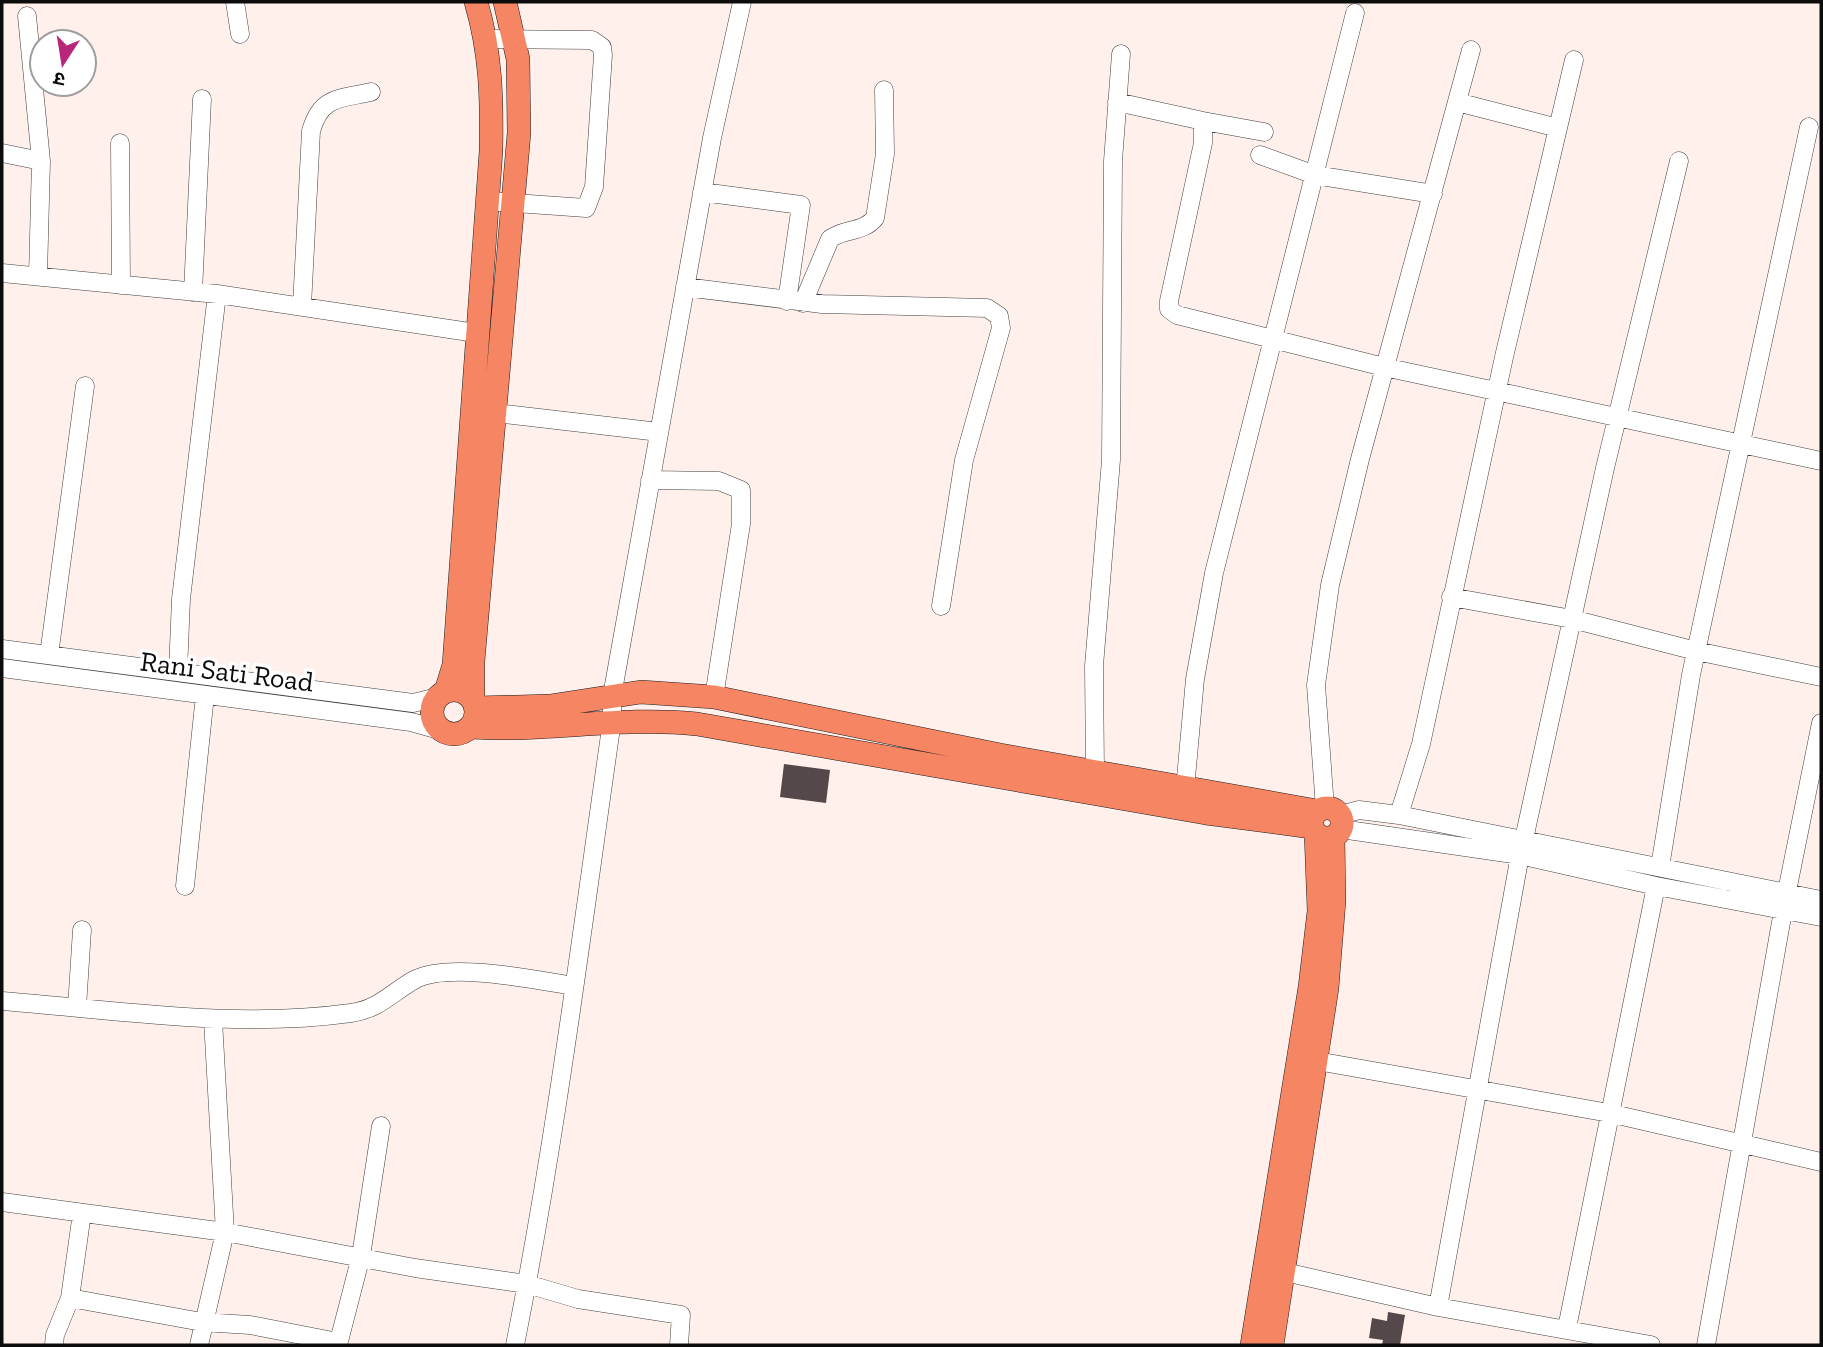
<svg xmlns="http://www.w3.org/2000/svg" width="1823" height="1347" font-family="'Zilla Slab','Noto Sans Devanagari',serif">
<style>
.building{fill:#54484a}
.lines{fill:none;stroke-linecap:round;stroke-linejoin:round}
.minor-casing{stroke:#3f3f3f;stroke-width:19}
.major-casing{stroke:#1d1d1d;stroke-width:24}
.minor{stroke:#fff;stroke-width:18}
.major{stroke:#f68563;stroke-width:23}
.labels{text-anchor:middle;stroke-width:7;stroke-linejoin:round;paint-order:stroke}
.street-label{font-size:28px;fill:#0c0c0c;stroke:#fff}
</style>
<rect width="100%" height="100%" fill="#fff0eb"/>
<path class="building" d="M 784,764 L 830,770 L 826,803 L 780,797 Z
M 1388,1312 L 1405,1315 L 1400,1345 L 1382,1345 L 1383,1340 L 1369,1338 L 1372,1318 L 1387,1321 Z"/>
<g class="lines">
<g class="minor-casing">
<path id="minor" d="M 235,2 L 240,34
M 27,16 L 41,161 L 38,276
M 1117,102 L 1203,121
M 1457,102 L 1558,128
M 1264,132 L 1203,121 L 1203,143 L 1169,301 L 1169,309 L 1177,315 L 1384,367 L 1821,461
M 120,143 L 121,285
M 2,153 L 41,161
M 1260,155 L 1315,175 L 1433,194
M 702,192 L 801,205 L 787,301
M 487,201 L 586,208 L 594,187 L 603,55 L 602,47 L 592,40 L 487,39
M 2,273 L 217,294 L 476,333
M 685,287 L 822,304 L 987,308 L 999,316 L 1001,328 L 964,460 L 941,606
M 193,292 L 202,99
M 803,303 L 830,239 C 844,228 863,233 875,218 L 885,154 L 884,90
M 302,306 L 311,131 C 321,96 339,99 371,92
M 496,413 L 659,432
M 650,480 L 719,481 L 741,490 L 741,524 L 714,697
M 1451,597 L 1572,619 L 1696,651 L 1821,677
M 2,649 L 413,703 L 438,697
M 49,655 L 85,386
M 2,668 L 411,722 L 443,731
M 178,671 L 181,599 L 217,294
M 1095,772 L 1094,666 L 1111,460 L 1113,161 L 1121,54
M 1185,789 L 1195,679 L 1214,573 L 1355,13
M 1325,808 L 1316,685 L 1330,585 L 1360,459 L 1471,50
M 1340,815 L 1359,810 L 1399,815 L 1821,900
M 1399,815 L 1421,744 L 1504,357 L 1574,60
M 1341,829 L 1520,855 L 1656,886 L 1821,917
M 1524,839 L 1605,468 L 1679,161
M 1660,867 L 1691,675 L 1809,127
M 185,886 L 205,695
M 2,1001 C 118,1010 235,1029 351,1013 C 380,1009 393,991 416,979 C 451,962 535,980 574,986
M 77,1007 L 82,930
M 1317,1061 L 1609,1113 L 1821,1162
M 2,1202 L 225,1232 L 415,1268 L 527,1284 L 578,1299 L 681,1315 L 679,1345
M 1285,1272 L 1438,1307 L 1651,1345
M 70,1298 L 202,1322 L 250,1325 L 338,1342
M 1438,1307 L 1520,855
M 1567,1328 L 1656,886
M 54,1345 L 55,1335 L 70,1298 L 82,1213
M 199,1345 L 225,1232 L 213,1020
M 338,1345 L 361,1256 L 381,1126
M 515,1345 C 556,1139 582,929 612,721 L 612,696 L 712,138 L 742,2
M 1706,1345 L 1783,911 L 1821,723"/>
</g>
<g class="major-casing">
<path id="major" d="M432 712a22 22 0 1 1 44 0a22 22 0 1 1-44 0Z
M 446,691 L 454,665 L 491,151 C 492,98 491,53 476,2
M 473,699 L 473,661 L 519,133 L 518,59 L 505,2
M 476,708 L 550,706 L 641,692 L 714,697 L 1000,755 L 1317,811
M 471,727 C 547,732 621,716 697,724 L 1206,813 L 1312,827
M1312 823a15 15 0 1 1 30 0a15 15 0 1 1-30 0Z
M 1252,1345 L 1310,987 L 1319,911 L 1316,834
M 1272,1345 L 1327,988 L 1334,901 L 1333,837"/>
</g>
<use href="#minor" class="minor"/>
<use href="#major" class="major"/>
</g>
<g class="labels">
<g class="street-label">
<text transform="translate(227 671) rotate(7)" y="10">Rani Sati Road</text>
</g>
</g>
<rect width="1823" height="1347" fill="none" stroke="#0c0c0c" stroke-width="7"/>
<g transform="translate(63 63) rotate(192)"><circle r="33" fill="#ffffff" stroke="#9e9e9e" stroke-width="2"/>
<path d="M0-5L12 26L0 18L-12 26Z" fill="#b9277a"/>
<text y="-10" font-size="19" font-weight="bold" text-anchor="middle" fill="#0c0c0c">उ</text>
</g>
</svg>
